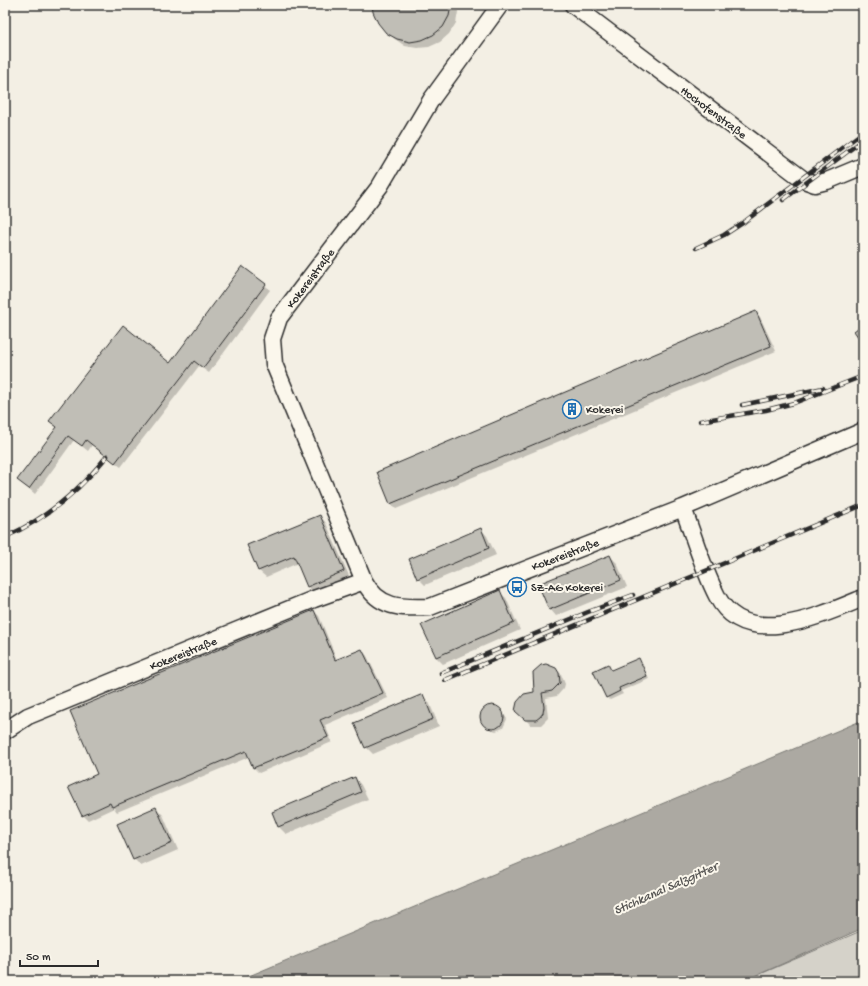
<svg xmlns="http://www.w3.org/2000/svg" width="868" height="986" font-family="'Gochi Hand',sans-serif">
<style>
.green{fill:#d5d2c9;stroke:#807e7a}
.water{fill:#aca9a2;stroke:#787772}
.shadow{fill:#0003}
.building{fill:#c0beb6;stroke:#2b2b2b}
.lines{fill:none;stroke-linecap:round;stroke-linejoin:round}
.minor-casing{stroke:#2b2b2b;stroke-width:19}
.minor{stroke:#fbf7ec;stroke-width:16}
.rail-casing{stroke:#2b2b2b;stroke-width:4.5}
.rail{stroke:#fbf7ec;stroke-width:3;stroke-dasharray:9;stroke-linecap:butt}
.labels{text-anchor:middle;stroke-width:4;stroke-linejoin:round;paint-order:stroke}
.street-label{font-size:12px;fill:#2b2b2b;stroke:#fbf7ec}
.poi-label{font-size:12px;fill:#2b2b2b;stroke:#fbf7ec;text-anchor:start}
.water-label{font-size:13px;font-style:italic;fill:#585755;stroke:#fbf7ec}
</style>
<rect width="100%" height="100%" fill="#f3efe4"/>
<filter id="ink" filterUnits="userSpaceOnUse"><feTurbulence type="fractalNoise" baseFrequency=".025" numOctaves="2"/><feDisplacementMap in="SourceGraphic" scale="8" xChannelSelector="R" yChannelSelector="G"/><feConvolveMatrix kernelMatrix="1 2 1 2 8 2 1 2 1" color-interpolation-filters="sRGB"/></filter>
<g filter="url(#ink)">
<path class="green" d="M 863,930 L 863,981 L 744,981 Z"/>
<path class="water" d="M 863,720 L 863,928 L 744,981 L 237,981 Z"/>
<path class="shadow" d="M 373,5 L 457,5 L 458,12 L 456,23 L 449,34 L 440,42 L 429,47 L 417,48 L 405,46 L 395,39 L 387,32 Z
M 265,285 L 270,290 L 209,373 L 199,366 L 121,467 L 92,445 L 88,451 L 74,440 L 35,494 L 19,480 L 58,427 L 170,364 Z
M 755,312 L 760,317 L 776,351 L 396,509 L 391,504 L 378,473 Z
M 320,516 L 326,523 L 350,578 L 314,592 L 307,586 L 298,563 L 266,577 L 259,571 L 249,546 Z
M 481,529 L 487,536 L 496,555 L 425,585 L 418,578 Z
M 610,556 L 617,563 L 627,587 L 556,616 L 550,609 Z
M 499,592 L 506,598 L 520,630 L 443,664 L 436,657 Z
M 314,611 L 319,616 L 337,660 L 362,650 L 367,656 L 388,698 L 325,725 L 332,742 L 259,773 L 254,768 L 249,757 L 117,812 L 114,808 L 88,820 L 83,815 L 98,774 Z
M 639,659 L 649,679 L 621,691 L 623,694 L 610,700 L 607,697 L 607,665 L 612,671 Z
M 555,669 L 561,674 L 565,684 L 564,688 L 557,696 L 546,698 L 548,718 L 541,725 L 531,725 L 516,711 L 535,693 Z
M 422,695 L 429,702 L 439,726 L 373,754 L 366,747 Z
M 491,706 L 500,709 L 507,719 L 503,728 L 496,731 L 488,728 L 481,717 L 484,709 Z
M 355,778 L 361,785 L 368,799 L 286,834 L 279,827 L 273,813 Z
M 156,808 L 163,815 L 178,850 L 141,866 L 134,859 Z"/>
<path class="building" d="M 372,5 L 451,5 L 449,16 L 443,27 L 433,35 L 422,40 L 410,42 L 397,39 L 386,33 L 378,23 L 373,12 Z
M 242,266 L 266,284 L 203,368 L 194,361 L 115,463 L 86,440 L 82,446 L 68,436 L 29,489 L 17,480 L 57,427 L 49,421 L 123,325 L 170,363 Z
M 756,311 L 771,346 L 390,504 L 377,472 Z
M 863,324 L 863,344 L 854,331 Z
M 320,515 L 344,571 L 307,587 L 294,556 L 258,571 L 247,545 Z
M 481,528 L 489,548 L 417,579 L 409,559 Z
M 610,555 L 621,580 L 549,610 L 538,584 Z
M 500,590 L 514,623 L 436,657 L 421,625 Z
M 314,610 L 335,660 L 362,649 L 383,693 L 320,720 L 328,737 L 253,768 L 246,751 L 112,807 L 110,803 L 82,816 L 68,787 L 97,774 L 70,711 Z
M 639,658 L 647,676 L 619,688 L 620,691 L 606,698 L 593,671 L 608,664 L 611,670 Z
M 546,664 L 556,668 L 559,673 L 560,683 L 552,691 L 542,693 L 544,707 L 543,713 L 540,717 L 536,720 L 525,720 L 515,711 L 517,702 L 524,694 L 534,692 L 533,672 L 541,665 Z
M 423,694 L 433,719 L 365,748 L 354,723 Z
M480 717a12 12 0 1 1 24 0a12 12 0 1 1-24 0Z
M 355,777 L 361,792 L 278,827 L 272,812 Z
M 156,807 L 172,843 L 133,860 L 117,824 Z"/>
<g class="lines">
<g class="minor-casing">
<path id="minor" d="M 500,5 L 431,100 L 380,186 L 279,318 L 272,339 L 274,364 L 364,581 C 379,609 401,608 430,607 L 683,508 L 863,431
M 573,5 L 804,180 L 815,184 L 827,181 L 863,166
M 683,508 C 694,537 703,569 717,596 C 745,651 822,615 863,598
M 5,731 L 28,716 L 314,599 L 364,581"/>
</g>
<use href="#minor" class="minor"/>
<g class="rail-casing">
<path id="rail" d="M 783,200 L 863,140
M 696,248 L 724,235 L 744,222 L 863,132
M 742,405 L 823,388
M 700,421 L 766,410 L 794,403 L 863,376
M 5,537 C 46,519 79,491 107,456
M 441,673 L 588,612 L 633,595
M 445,680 L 863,505"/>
</g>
<use href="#rail" class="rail"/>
</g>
</g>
<defs>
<g id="building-ring" transform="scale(1)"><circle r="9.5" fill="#fbf7ec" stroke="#1f6fb2" stroke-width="1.5"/><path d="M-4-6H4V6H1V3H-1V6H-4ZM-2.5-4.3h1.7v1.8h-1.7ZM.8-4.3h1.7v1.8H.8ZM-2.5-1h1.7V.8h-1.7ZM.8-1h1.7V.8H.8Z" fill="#1f6fb2"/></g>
<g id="bus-ring" transform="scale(1)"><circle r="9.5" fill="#fbf7ec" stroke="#1f6fb2" stroke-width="1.5"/><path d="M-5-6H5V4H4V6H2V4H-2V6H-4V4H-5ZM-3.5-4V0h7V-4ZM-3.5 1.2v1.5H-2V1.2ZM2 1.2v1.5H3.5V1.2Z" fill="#1f6fb2"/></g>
</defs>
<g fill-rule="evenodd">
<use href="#building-ring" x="572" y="409"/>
<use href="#bus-ring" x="517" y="587"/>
</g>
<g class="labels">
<g class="street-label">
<text transform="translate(714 112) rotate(37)" y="4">Hochofenstraße</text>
<text transform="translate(310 278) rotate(-53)" y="4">Kokereistraße</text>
<text transform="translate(565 554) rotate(-21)" y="4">Kokereistraße</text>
<text transform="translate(183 653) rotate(-22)" y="4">Kokereistraße</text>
</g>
<g class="poi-label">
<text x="586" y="413">Kokerei</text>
<text x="531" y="591">SZ-AG Kokerei</text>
</g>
<g class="water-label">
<text transform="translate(665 887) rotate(-24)" y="5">Stichkanal Salzgitter</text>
</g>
</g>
<rect width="868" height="986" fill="none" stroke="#fbf7ec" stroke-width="20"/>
<rect x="10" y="10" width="848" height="966" fill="none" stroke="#2b2b2b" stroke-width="1.5" filter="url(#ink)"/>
<path d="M20 960v6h78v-6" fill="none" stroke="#2b2b2b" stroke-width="2"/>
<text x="26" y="960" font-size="12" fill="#2b2b2b" stroke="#fbf7ec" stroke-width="3" paint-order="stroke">50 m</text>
</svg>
